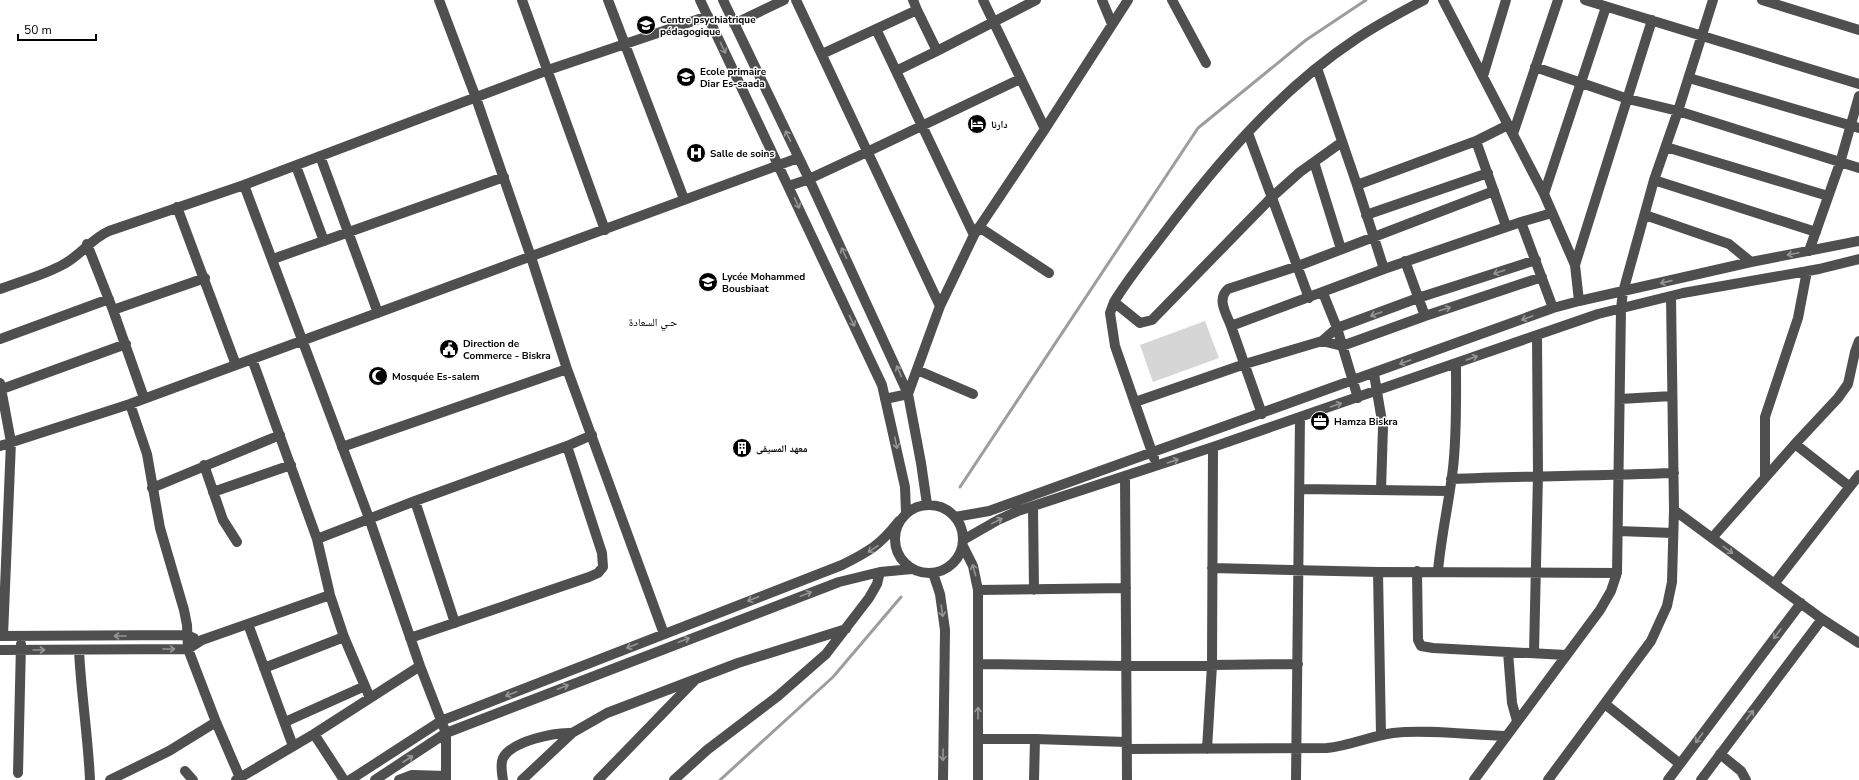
<svg xmlns="http://www.w3.org/2000/svg" width="1859" height="780" font-family="'Nunito Sans','Noto Naskh Arabic',sans-serif">
<style>
.green{fill:#d6d6d6}
.lines{fill:none;stroke-linecap:round;stroke-linejoin:round}
.stream{stroke:#9d9d9d;stroke-width:3}
.minor{stroke:#4f4f4f;stroke-width:10}
.oneway{stroke:#959595}
.labels{text-anchor:middle;stroke-width:3;stroke-linejoin:round;paint-order:stroke}
.poi-label{font-size:10px;font-weight:bold;fill:#000;stroke:#fff;text-anchor:start}
.neighbourhood-label{font-size:11px;fill:#000;stroke:#fff}
</style>
<rect width="100%" height="100%" fill="#fff"/>
<path class="green" d="M 1205,321 L 1219,358 L 1153,382 L 1140,345 Z"/>
<g class="lines">
<path class="stream" d="M 960,487 L 1198,128 L 1306,40 L 1366,0
M 720,780 L 833,677 L 901,597"/>
<path class="minor" d="M 439,0 L 476,98 L 531,257 L 567,369 L 664,634
M 522,0 L 605,230
M 608,0 L 684,199
M 700,0 L 882,385 L 905,487 L 906,512
M 723,0 L 809,179 L 908,394 L 921,463 L 927,504
M 796,0 L 940,306
M 913,0 L 917,10
M 983,0 L 1045,129
M 1102,0 L 1112,24
M 1172,0 L 1206,63
M 1443,0 L 1544,194 L 1575,265 L 1579,301
M 1585,0 L 1859,84
M 1762,0 L 1859,30
M 734,24 L 784,0
M 876,29 L 974,235
M 937,51 L 1036,0
M 822,54 L 917,10 L 937,51 L 896,71
M 1535,67 L 1628,99 L 1678,111 L 1859,168
M 1317,68 L 1357,185
M 1483,76 L 1506,0
M 1689,78 L 1859,128
M 1248,133 L 1309,298
M 1513,134 L 1558,0
M 1476,141 L 1508,125
M 1666,147 L 1828,196
M 320,156 L 378,313
M 1314,162 L 1341,249
M 296,166 L 324,241
M 1654,180 L 1816,232
M 244,185 L 369,518 L 420,666 L 446,733 L 446,780
M 789,186 L 809,179 L 867,152 L 1020,79
M 1544,194 L 1606,7
M 177,207 L 236,365
M 1366,215 L 1488,173
M 1645,215 L 1729,244 L 1751,262
M 1521,222 L 1552,213
M 979,227 L 1049,273
M 87,244 L 113,310 L 144,398
M 1809,251 L 1840,163 L 1859,96
M 273,259 L 504,177
M 1405,261 L 1425,316
M 1575,265 L 1652,20
M 1384,269 L 1357,185 L 1476,141 L 1506,226
M 0,289 C 21,281 45,275 64,264 C 81,255 91,239 109,231 L 244,185 L 548,70 L 708,16
M 1323,293 L 1337,328 L 1358,398
M 1114,302 L 1140,323 L 1152,320 L 1272,197 L 1300,172 L 1342,142
M 113,310 L 205,278
M 1231,326 C 1227,315 1216,299 1228,289 L 1298,266 L 1494,191
M 0,339 L 109,299
M 1322,341 L 1342,346 L 1425,316 L 1542,277
M 252,359 L 317,539 L 330,595 L 344,637 L 370,698
M 917,370 L 973,394
M 1374,374 L 1383,427 L 1381,490
M 0,383 L 11,442 L 3,636
M 2,389 L 126,344
M 885,399 L 908,394 L 940,306 L 974,235 L 1045,129 L 1128,0
M 1620,399 L 1672,396
M 1135,402 L 1245,364 L 1322,341 L 1337,328 L 1418,298 L 1536,260
M 130,404 L 147,454 L 160,528 L 184,610 L 187,625 L 188,649 L 216,722 L 241,780
M 1262,414 L 1231,326 L 1384,269 L 1521,222 L 1553,308
M 1795,444 L 1850,487
M 0,446 L 130,404 L 798,158
M 342,447 L 567,369
M 1154,458 L 1115,346 L 1110,313 L 1114,302 C 1128,279 1145,258 1162,236 C 1217,163 1279,90 1356,39 C 1378,24 1401,12 1424,0
M 204,465 L 223,520 L 237,542
M 1125,476 L 1127,780
M 1765,477 L 1765,417 L 1798,318 L 1807,271
M 1451,479 C 1525,476 1599,476 1674,473
M 152,488 L 280,435
M 1300,489 L 1449,491
M 213,492 L 291,465
M 415,501 L 455,623
M895 539a34 34 0 1 1 68 0a34 34 0 1 1-68 0Z
M 1033,507 L 1034,590
M 1674,510 L 1822,619 L 1859,643
M 955,517 L 989,511 L 1553,308 L 1579,301 L 1751,262 L 1859,241
M 1618,531 L 1673,533
M 1712,538 L 1795,444 L 1838,398 L 1848,384 L 1855,352 L 1859,341
M 317,539 L 415,501 L 567,446 L 592,435
M 963,540 L 998,520 L 1018,511 L 1213,447 L 1598,314 L 1683,293 L 1819,269 L 1859,259
M 963,546 L 973,566 L 978,590 L 978,780
M 1212,568 L 1378,572 L 1617,573
M 1417,571 L 1418,640 L 1421,646 L 1433,648 L 1566,655
M 1438,571 C 1441,536 1449,503 1453,468 C 1457,433 1456,399 1456,364
M 1378,572 L 1381,735
M 933,573 L 940,594 L 945,630 L 943,780
M 1774,584 L 1859,475
M 978,590 L 1126,588
M 248,624 L 293,746
M 0,636 L 187,635 L 194,638
M 410,638 L 589,577 L 598,573 L 603,567 L 602,553 L 567,446
M 0,650 L 188,649 L 202,640 L 330,595
M 79,650 C 81,693 88,736 90,780
M 1508,652 L 1512,703 L 1517,721
M 1534,653 L 1538,475 L 1537,335
M 979,664 L 1126,666 L 1298,664
M 264,668 L 344,637
M 1605,704 L 1680,764
M 285,722 L 365,686
M 314,734 L 344,780
M 978,739 L 1035,739
M 1127,749 L 1327,748 C 1350,746 1370,736 1393,733 C 1426,729 1471,735 1506,736
M 1207,749 L 1212,665 L 1213,447
M 1720,754 L 1741,771 L 1746,780
M 185,771 L 193,780
M 18,773 L 21,644
M 110,780 L 169,751 L 216,722
M 236,780 L 314,734 L 420,666
M 350,780 L 441,721 L 842,565 C 870,551 880,545 899,521
M 375,780 L 446,733 L 839,582 L 880,572 L 912,569
M 399,780 L 412,775 L 446,776
M 503,780 C 502,773 500,765 503,758 C 512,741 555,732 572,733
M 522,780 L 572,733 L 607,713 L 738,663 L 846,629
M 598,780 L 695,680
M 674,780 L 707,750 L 778,696 L 826,654 L 869,598 L 877,584 L 880,572
M 1034,780 L 1035,739 L 1126,742
M 1296,780 L 1300,417
M 1474,780 L 1600,610 L 1611,591 L 1617,573 L 1621,308 L 1623,292 L 1654,180 L 1678,111 L 1713,0
M 1548,780 L 1651,641 L 1667,606 L 1672,582 L 1674,510 L 1671,296
M 1668,780 L 1801,603
M 1701,780 L 1822,619"/>
</g>
<defs><path id="oneway-shaft" d="M-6 0H5M1.5-3L5.5 0L1.5 3" fill="none" stroke-width="1.6" stroke-linecap="round" stroke-linejoin="round"/></defs>
<g class="oneway">
<use href="#oneway-shaft" transform="translate(723 48) rotate(65)"/>
<use href="#oneway-shaft" transform="translate(788 136) rotate(-116)"/>
<use href="#oneway-shaft" transform="translate(797 203) rotate(65)"/>
<use href="#oneway-shaft" transform="translate(844 253) rotate(-115)"/>
<use href="#oneway-shaft" transform="translate(1793 254) rotate(168)"/>
<use href="#oneway-shaft" transform="translate(1499 272) rotate(162)"/>
<use href="#oneway-shaft" transform="translate(1666 282) rotate(167)"/>
<use href="#oneway-shaft" transform="translate(1445 309) rotate(-18)"/>
<use href="#oneway-shaft" transform="translate(1376 314) rotate(160)"/>
<use href="#oneway-shaft" transform="translate(1527 318) rotate(160)"/>
<use href="#oneway-shaft" transform="translate(852 321) rotate(65)"/>
<use href="#oneway-shaft" transform="translate(1472 358) rotate(-19)"/>
<use href="#oneway-shaft" transform="translate(1405 362) rotate(160)"/>
<use href="#oneway-shaft" transform="translate(899 371) rotate(-113)"/>
<use href="#oneway-shaft" transform="translate(1336 405) rotate(-19)"/>
<use href="#oneway-shaft" transform="translate(896 443) rotate(78)"/>
<use href="#oneway-shaft" transform="translate(1173 461) rotate(-19)"/>
<use href="#oneway-shaft" transform="translate(997 521) rotate(-26)"/>
<use href="#oneway-shaft" transform="translate(873 549) rotate(146)"/>
<use href="#oneway-shaft" transform="translate(1728 550) rotate(36)"/>
<use href="#oneway-shaft" transform="translate(974 570) rotate(-106)"/>
<use href="#oneway-shaft" transform="translate(806 594) rotate(-21)"/>
<use href="#oneway-shaft" transform="translate(753 599) rotate(159)"/>
<use href="#oneway-shaft" transform="translate(942 611) rotate(82)"/>
<use href="#oneway-shaft" transform="translate(1777 634) rotate(127)"/>
<use href="#oneway-shaft" transform="translate(120 636) rotate(180)"/>
<use href="#oneway-shaft" transform="translate(684 640) rotate(-21)"/>
<use href="#oneway-shaft" transform="translate(632 646) rotate(159)"/>
<use href="#oneway-shaft" transform="translate(169 649)"/>
<use href="#oneway-shaft" transform="translate(39 650)"/>
<use href="#oneway-shaft" transform="translate(563 687) rotate(-21)"/>
<use href="#oneway-shaft" transform="translate(511 694) rotate(159)"/>
<use href="#oneway-shaft" transform="translate(978 713) rotate(-90)"/>
<use href="#oneway-shaft" transform="translate(1750 715) rotate(-53)"/>
<use href="#oneway-shaft" transform="translate(1699 738) rotate(127)"/>
<use href="#oneway-shaft" transform="translate(943 755) rotate(91)"/>
<use href="#oneway-shaft" transform="translate(408 759) rotate(-33)"/>
</g>
<defs>
<g id="school-disc" transform="scale(1)"><circle r="9.5" fill="#000" stroke="#fff"/><path d="M0-5L7-2L0 1L-7-2ZM-4 1L0 2.5L4 1V4Q0 6-4 4Z" fill="#fff"/></g>
<g id="hotel-disc" transform="scale(1)"><circle r="9.5" fill="#000" stroke="#fff"/><path d="M-6-4.5h1.5V1H6V5H4.5V3h-9V5H-6ZM-4 0a1.8 1.8 0 1 1 3.6 0ZM.5 0V-2.5h3Q6-2.5 6 0Z" fill="#fff"/></g>
<g id="hospital-disc" transform="scale(1)"><circle r="9.5" fill="#000" stroke="#fff"/><path d="M-5-5h3v3.5h4V-5h3V5h-3V1.5h-4V5h-3Z" fill="#fff"/></g>
<g id="civic-disc" transform="scale(1)"><circle r="9.5" fill="#000" stroke="#fff"/><path d="M-.6-6.5H3V-4.5H.6V-3L4-1V1h2V6H-6V1h2V-1L-.6-3ZM-1.2 2.5V6h2.4V2.5Z" fill="#fff"/></g>
<g id="mosque-disc" transform="scale(1)"><circle r="9.5" fill="#000" stroke="#fff"/><path d="M3.5-4.9A6 6 0 1 0 3.5 4.9A5 5 0 1 1 3.5-4.9Z" fill="#fff"/></g>
<g id="office-disc" transform="scale(1)"><circle r="9.5" fill="#000" stroke="#fff"/><path d="M-6-3h4V-5.5h4V-3h4V5H-6ZM-1-4.5V-3h2v-1.5ZM-6 0V1H6V0Z" fill="#fff"/></g>
<g id="building-disc" transform="scale(1)"><circle r="9.5" fill="#000" stroke="#fff"/><path d="M-4-6H4V6H1V3H-1V6H-4ZM-2.5-4.3h1.7v1.8h-1.7ZM.8-4.3h1.7v1.8H.8ZM-2.5-1h1.7V.8h-1.7ZM.8-1h1.7V.8H.8Z" fill="#fff"/></g>
</defs>
<g fill-rule="evenodd">
<use href="#school-disc" x="646" y="25"/>
<use href="#school-disc" x="686" y="77"/>
<use href="#hotel-disc" x="977" y="124"/>
<use href="#hospital-disc" x="696" y="153"/>
<use href="#school-disc" x="708" y="282"/>
<use href="#civic-disc" x="449" y="349"/>
<use href="#mosque-disc" x="378" y="376"/>
<use href="#office-disc" x="1320" y="421"/>
<use href="#building-disc" x="742" y="448"/>
</g>
<g class="labels">
<g class="poi-label">
<text x="660" y="23">Centre psychiatrique<tspan x="660" dy="12">pédagogique</tspan></text>
<text x="700" y="75">Ecole primaire<tspan x="700" dy="12">Diar Es-saada</tspan></text>
<text x="991" y="128">دارنا</text>
<text x="710" y="157">Salle de soins</text>
<text x="722" y="280">Lycée Mohammed<tspan x="722" dy="12">Bousbiaat</tspan></text>
<text x="463" y="347">Direction de<tspan x="463" dy="12">Commerce - Biskra</tspan></text>
<text x="392" y="380">Mosquée Es-salem</text>
<text x="1334" y="425">Hamza Biskra</text>
<text x="756" y="452">معهد المسيقى</text>
</g>
<g class="neighbourhood-label">
<text x="653" y="326">حـي السعادة</text>
</g>
</g>
<path d="M18 34v6h78v-6" fill="none" stroke="#000000" stroke-width="2"/>
<text x="24" y="34" font-size="12" fill="#000000" stroke="#ffffff" stroke-width="3" paint-order="stroke">50 m</text>
</svg>
